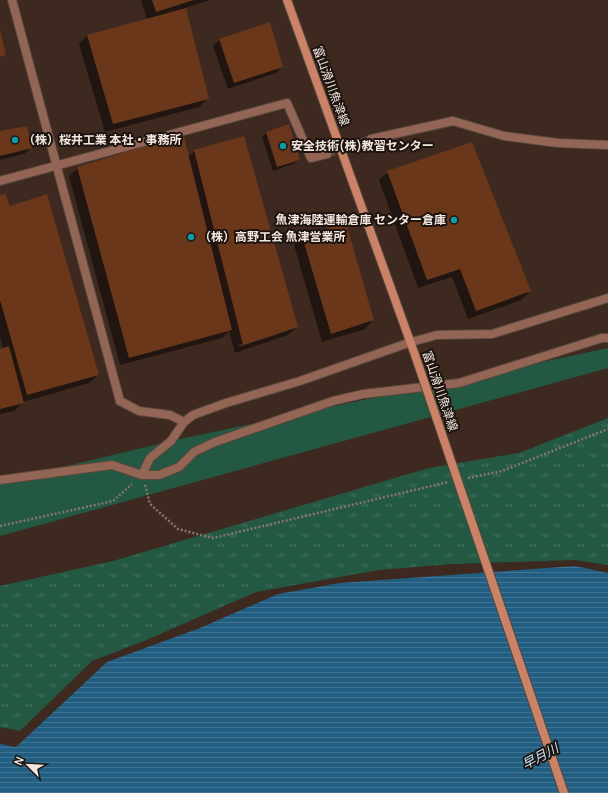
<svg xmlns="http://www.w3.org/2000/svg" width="608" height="793" font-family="Manrope,'Noto Sans JP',sans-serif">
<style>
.grass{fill:url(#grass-tufts)}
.park{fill:#235943}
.water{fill:url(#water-rules)}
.shadow{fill:#0007;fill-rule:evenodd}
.building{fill:#6a371b}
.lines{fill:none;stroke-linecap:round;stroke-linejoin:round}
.street-tunnel{stroke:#58463c;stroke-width:8;stroke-dasharray:8 4;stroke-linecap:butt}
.lane-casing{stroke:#5a473e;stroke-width:10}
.street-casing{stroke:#5a473e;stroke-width:10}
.secondary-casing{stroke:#5a473e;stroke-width:10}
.path{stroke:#87766d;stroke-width:2.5;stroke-dasharray:2 2;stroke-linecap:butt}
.lane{stroke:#936554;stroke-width:8}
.street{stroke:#936554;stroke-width:8}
.secondary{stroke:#cb8368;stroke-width:8}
.secondary-bridge-casing{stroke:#5a473e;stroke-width:10;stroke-linecap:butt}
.secondary-bridge{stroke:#cb8368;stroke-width:8}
.culture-dot{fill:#0f9aa8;stroke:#1d1410;stroke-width:1.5}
.labels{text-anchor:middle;stroke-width:4;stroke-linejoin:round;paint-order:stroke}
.street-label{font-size:12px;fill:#f4e7e0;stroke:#1d1410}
.poi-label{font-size:12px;font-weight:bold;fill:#f4e7e0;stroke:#1d1410;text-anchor:start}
.water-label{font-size:13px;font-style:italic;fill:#c4e4fa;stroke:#1d1410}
</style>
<defs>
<pattern id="grass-tufts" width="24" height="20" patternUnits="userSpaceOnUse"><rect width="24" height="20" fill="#235943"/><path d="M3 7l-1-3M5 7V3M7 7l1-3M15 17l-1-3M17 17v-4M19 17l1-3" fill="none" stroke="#44715e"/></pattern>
<pattern id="water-rules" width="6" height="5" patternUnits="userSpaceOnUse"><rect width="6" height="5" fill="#215e81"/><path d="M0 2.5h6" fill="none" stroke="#427593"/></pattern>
</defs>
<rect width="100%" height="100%" fill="#3d291f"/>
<path class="grass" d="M 608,418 L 608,565 L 575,560 L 452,564 L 379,570 L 256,592 L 144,641 L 92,661 L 20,731 L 0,727 L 0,586 L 113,561 L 429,468 L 519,453 Z"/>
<path class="park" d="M 608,348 L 608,368 L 0,536 L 0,482 L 171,441 Z"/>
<path class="water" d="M 575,566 L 608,573 L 608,793 L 0,793 L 0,744 L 16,747 L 107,662 L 200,628 L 278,594 L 340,583 Z"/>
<path class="shadow" d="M 141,0 L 210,0 L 185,8 L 207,99 L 199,107 L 105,132 L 79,44 L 87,36 L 147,19 Z
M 220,39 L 282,67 L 276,73 L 228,89 L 213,46 Z
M 288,126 L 299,159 L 295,163 L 273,171 L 262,137 L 266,133 Z
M 0,132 L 31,148 L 24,154 L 0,160 Z
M 195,151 L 297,327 L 288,335 L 235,353 L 229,331 L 222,338 L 120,365 L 69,176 L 78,168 L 188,157 ZM 288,329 L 288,331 L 239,347 L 238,345 Z
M 388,172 L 530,291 L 521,300 L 468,319 L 452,277 L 418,288 L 379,180 Z
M 0,196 L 9,207 L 98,375 L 89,383 L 23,402 L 14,411 L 0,414 L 0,350 L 3,349 L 0,337 Z
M 303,237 L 373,320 L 365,329 L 322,342 L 294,245 Z"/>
<path class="building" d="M 152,0 L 194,0 L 156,12 Z
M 186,8 L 209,99 L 113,124 L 87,35 Z
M 270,22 L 283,67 L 234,83 L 219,39 Z
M 0,30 L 6,55 L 0,57 Z
M 289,124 L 300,160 L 277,167 L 266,132 Z
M 27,126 L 32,148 L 0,156 L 0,131 Z
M 244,136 L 298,327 L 243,345 L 194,150 Z
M 184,137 L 232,330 L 129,358 L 77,167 L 149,145 Z
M 472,142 L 531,291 L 476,311 L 460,269 L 427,280 L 387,171 Z
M 5,194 L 10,206 L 47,194 L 99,375 L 27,395 L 0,300 L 0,195 Z
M 346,223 L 374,320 L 331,334 L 302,236 Z
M 9,346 L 24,403 L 0,409 L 0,349 Z"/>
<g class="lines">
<path class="street-tunnel" d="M 327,154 L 371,139"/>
<g class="lane-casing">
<path id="lane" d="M 12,0 L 120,401
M 371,139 L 453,121 L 504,136 L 558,143 L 608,145
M 0,181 L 287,103 L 311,158 L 327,154"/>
</g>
<g class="street-casing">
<path id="street" d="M 120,401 L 139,411 L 170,415 L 184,422
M 142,475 L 159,475 L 179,467 L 194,452 L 215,442 L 333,401 L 363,394 L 459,383 L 602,338 L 608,338
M 0,480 L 112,465 L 142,475 L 150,458 L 171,441 L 184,422 L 193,415 L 226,403 L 300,381 L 411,342 L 437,335 L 492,334 L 608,298"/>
</g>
<g class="secondary-casing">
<path id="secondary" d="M 287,0 L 415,355"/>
</g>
<path class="path" d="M 468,478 L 502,471 L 608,429
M 145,485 L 150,504 L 178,529 L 213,538 L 448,482
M 0,526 L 113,501 L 132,484"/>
<use href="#lane" class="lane"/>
<use href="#street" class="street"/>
<use href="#secondary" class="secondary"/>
<g class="secondary-bridge-casing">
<path id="secondary-bridge" d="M 415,355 L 564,793"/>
</g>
<use href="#secondary-bridge" class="secondary-bridge"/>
</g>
<g class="culture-dot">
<circle cx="15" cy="140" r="4"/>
<circle cx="283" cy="146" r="4"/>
<circle cx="454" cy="220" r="4"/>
<circle cx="191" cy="237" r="4"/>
</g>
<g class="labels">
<g class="street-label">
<text transform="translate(331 86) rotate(70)" y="4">富山滑川魚津線</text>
<text transform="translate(440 391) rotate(71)" y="4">富山滑川魚津線</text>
</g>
<g class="poi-label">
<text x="23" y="144">（株）桜井工業 本社・事務所</text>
<text x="291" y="150">安全技術(株)教習センター</text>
<text x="446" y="224" text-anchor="end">魚津海陸運輸倉庫 センター倉庫</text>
<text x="199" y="241">（株）高野工会 魚津営業所</text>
</g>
<g class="water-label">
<text transform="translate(540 756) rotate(-28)" y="5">早月川</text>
</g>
</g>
<g transform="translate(28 765) rotate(294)" stroke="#1d1410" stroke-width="3" paint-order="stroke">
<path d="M0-3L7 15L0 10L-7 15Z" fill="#f4e7e0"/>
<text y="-6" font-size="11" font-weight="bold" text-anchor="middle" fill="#f4e7e0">N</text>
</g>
</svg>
